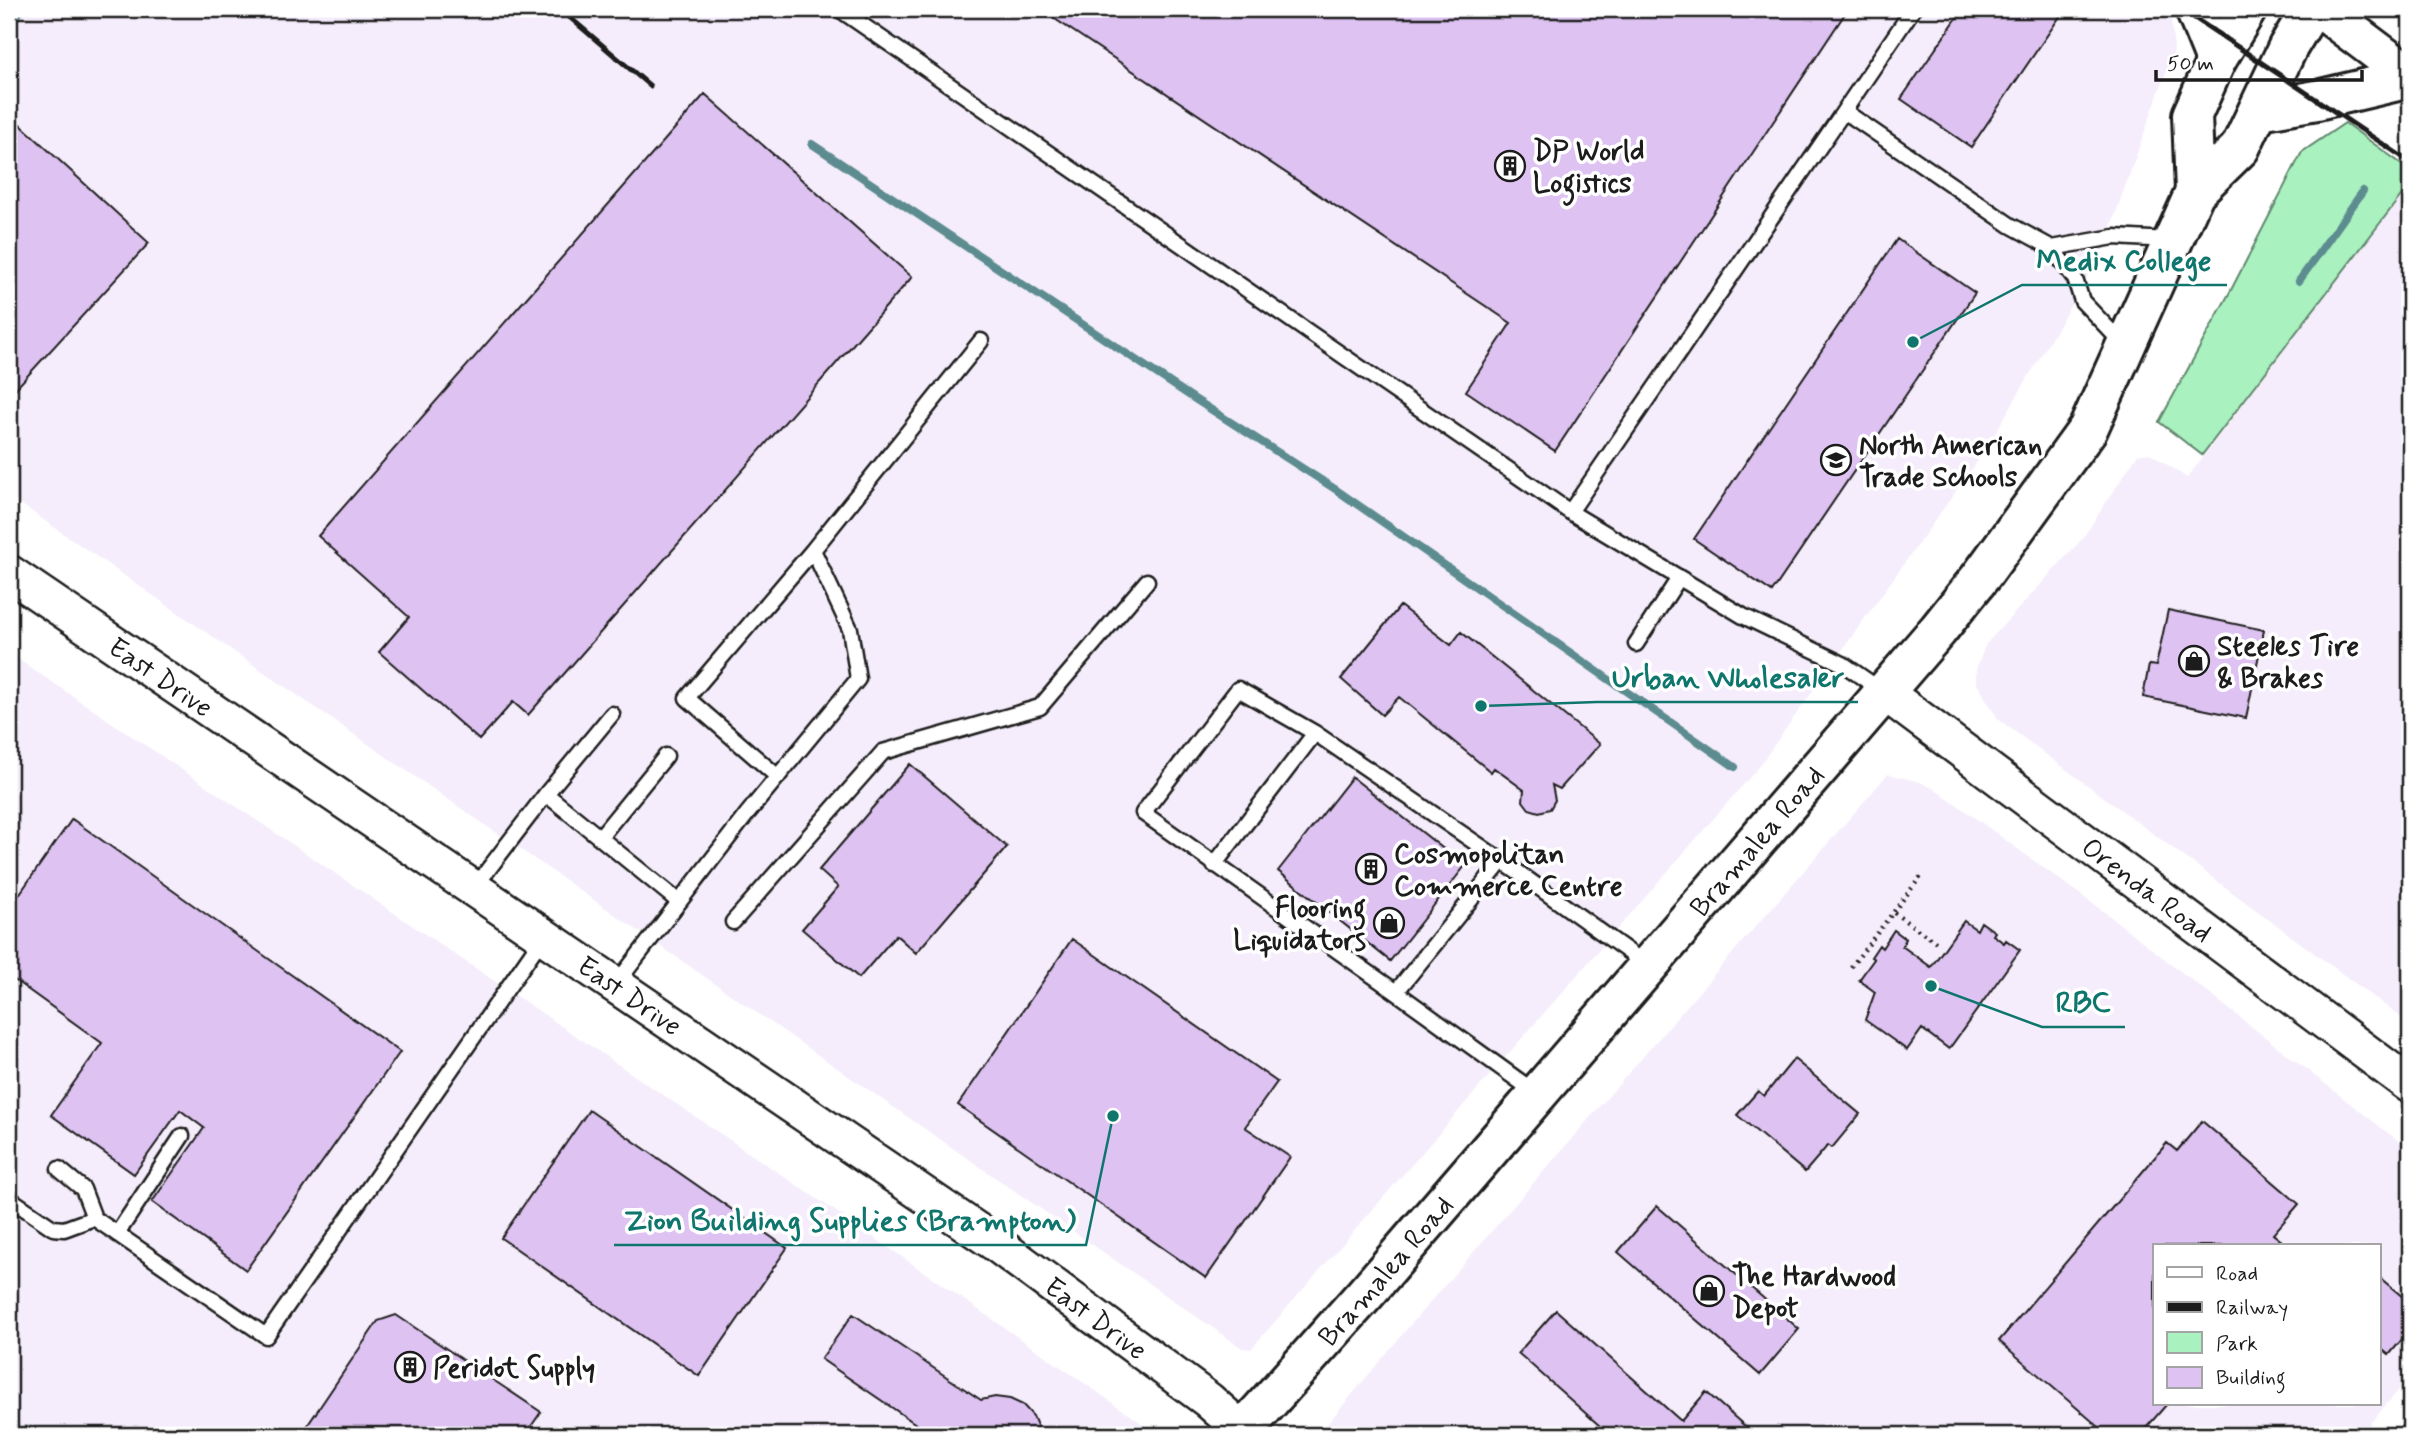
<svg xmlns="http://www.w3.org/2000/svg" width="2419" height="1444" font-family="Mynerve,sans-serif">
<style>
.built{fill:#f5edfb;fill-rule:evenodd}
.green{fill:#a9f1bf;stroke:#62866e;stroke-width:2}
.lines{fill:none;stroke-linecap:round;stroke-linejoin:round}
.stream{stroke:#5b8c8f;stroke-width:8}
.building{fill:#dec3f2;stroke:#1c1c1c;stroke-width:2}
.service-casing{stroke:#1c1c1c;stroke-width:19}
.tertiary-casing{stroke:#1c1c1c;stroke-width:40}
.secondary-casing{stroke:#1c1c1c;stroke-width:44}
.path{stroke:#1c1c1c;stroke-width:4.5;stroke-dasharray:2 5;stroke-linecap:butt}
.service{stroke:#fff;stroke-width:14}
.tertiary{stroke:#fff;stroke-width:35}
.secondary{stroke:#fff;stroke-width:38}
.rail{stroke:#1c1c1c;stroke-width:5}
.labels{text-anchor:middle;stroke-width:7;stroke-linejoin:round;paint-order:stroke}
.poi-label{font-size:28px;font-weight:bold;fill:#1c1c1c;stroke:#fff;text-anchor:start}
.street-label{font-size:28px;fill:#1c1c1c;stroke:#fff}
.leader{fill:none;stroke:#0f766e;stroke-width:2.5}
.callout-dot{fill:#0f766e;stroke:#fff;stroke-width:2.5}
.callout-label{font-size:30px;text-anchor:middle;font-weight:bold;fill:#0f766e;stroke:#fff;stroke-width:7;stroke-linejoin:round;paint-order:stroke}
</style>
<rect width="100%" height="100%" fill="#fff"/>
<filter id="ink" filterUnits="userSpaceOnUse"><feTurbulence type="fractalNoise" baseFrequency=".0143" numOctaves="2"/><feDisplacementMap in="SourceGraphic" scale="14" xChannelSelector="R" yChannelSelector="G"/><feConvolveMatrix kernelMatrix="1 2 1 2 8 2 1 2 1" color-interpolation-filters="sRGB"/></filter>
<g filter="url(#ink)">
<path class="built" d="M 9,9 L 2170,9 L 2174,50 L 2101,254 L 1984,452 L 1757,769 L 1251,1349 L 1242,1348 L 9,496 Z
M 2410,184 L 2410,1024 L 1998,719 L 1976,682 L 1976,669 L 1986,644 L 2083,538 L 2137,455 L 2150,453 L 2187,478 Z
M 9,653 L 866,1232 L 1139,1421 L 1152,1435 L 9,1435 Z
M 1888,774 L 1920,782 L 1937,790 L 2111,917 L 2410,1150 L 2410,1377 L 2360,1435 L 1318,1435 L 1412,1323 ZM 2155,1246 L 2379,1246 L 2379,1404 L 2155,1404 Z"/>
<path class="green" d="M 2345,123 L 2410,170 L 2410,184 L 2202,455 L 2159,422 L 2231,290 L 2302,152 Z"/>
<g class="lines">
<path class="stream" d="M 9,24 L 22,9
M 812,144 L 1193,398 L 1335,489 L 1735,767
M 2299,281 L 2363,191"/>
</g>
<path class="building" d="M 1040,9 L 1848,9 L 1555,451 L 1466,391 L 1511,323 Z
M 1963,9 L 2065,9 L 1971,147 L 1901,99 Z
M 705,94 L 912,277 L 528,715 L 513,702 L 479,740 L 379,652 L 409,617 L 318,536 Z
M 9,114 L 149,243 L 9,396 Z
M 1897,239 L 1975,293 L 1772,592 L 1694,539 Z
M 1400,606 L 1451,645 L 1461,632 L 1600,744 L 1560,789 L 1552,785 L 1555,800 L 1550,809 L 1539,812 L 1529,809 L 1523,801 L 1524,790 L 1494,768 L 1491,772 L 1399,697 L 1382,715 L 1341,679 Z
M 2168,610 L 2264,630 L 2246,718 L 2143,697 L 2149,665 L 2156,666 Z
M 910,764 L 1007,847 L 916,953 L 896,935 L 859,978 L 802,929 L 838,887 L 819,870 Z
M 1352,777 L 1465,866 L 1390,961 L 1278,871 Z
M 72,819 L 400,1052 L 246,1270 L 152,1202 L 204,1128 L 180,1110 L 134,1174 L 51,1115 L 102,1043 L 9,976 L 9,909 Z
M 1964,921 L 1977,930 L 1981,922 L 1995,932 L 1993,935 L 2004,943 L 2006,940 L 2020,950 L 1949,1049 L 1922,1029 L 1907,1050 L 1865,1020 L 1875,992 L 1859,980 L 1874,959 L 1871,957 L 1879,945 L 1882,948 L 1894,930 L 1906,939 L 1902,946 L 1931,967 Z
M 1072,939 L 1277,1082 L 1245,1127 L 1290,1157 L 1206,1278 L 958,1105 Z
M 1794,1059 L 1860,1114 L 1832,1148 L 1828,1145 L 1805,1172 L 1737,1115 L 1758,1091 L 1764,1096 Z
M 589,1110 L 787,1248 L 699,1376 L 501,1238 Z
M 2202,1121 L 2299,1204 L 2273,1234 L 2288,1246 L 2155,1246 L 2155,1404 L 2167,1404 L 2140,1435 L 2092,1435 L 2099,1427 L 1999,1341 L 2167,1143 L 2177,1151 Z
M 1657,1206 L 1799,1329 L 1760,1375 L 1618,1252 Z
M 2379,1277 L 2410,1303 L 2410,1330 L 2389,1355 L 2379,1347 Z
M 1556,1310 L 1681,1421 L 1706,1392 L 1755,1435 L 1610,1435 L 1518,1353 Z
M 853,1314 L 981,1400 L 995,1397 L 1010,1399 L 1023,1405 L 1033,1416 L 1041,1435 L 932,1435 L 821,1359 Z
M 396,1315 L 541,1412 L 525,1435 L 301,1435 L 378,1321 Z"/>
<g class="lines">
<g class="service-casing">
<path id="service" d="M 839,9 L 1570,512
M 1913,9 L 1844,111 L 2010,225 L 2052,248 L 2075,279 L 2082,301 L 2124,345
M 1844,111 L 1570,512 L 1743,616 L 1843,664 L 1882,691
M 2052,248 L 2114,237 L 2169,240
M 1636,644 L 1679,578
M 778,777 L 687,698 L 813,550
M 546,794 L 679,902
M 600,837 L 666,756
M 1214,865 L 1315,733
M 474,888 L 546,794 L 612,714
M 733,922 L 883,752 L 1040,707 L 1147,581
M 616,984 L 747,814 L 858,679 L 850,629 L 813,550 L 981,341
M 1396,992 L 1143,813 L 1238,689 L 1315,733 L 1502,861
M 1536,1093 L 1396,992 L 1502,861 L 1647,965
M 59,1169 L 83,1189 L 94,1218 L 266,1336 L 543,937
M 9,1198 L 53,1228 L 64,1229 L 94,1218
M 117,1234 L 182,1136"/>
</g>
<g class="tertiary-casing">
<g id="tertiary">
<path id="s1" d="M 9,573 L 995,1243 L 1208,1400 L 1243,1431"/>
<path id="s2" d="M 1884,692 L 2410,1085"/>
</g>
</g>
<g class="secondary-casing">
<g id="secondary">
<path d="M 2195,9 L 2216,61"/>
<path d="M 2321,9 L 2410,76"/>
<path d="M 2259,110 L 2317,100 L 2410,78"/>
<path d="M 2195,192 L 2192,115 L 2216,61 L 2247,9"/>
<path id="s3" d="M 1239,1435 L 1366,1293 L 1938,630 L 1982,575 L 2088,429 L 2195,192 L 2240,148 L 2288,47 L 2311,9"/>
</g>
</g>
<path class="path" d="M 1894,913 L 1940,945
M 1851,967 L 1922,875
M 1444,1435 L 1446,1432"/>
<use href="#service" class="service"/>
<use href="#tertiary" class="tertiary"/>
<use href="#secondary" class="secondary"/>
<path class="rail" d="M 560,9 L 650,86
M 2181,9 L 2410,162"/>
</g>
</g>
<defs>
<g id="building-ring" transform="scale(1.575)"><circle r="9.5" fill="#fff" stroke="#1c1c1c" stroke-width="1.5"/><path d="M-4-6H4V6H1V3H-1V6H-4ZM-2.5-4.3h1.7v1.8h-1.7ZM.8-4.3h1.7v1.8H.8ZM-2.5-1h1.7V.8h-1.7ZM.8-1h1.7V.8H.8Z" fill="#1c1c1c"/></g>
<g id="university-ring" transform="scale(1.575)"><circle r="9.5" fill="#fff" stroke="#1c1c1c" stroke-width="1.5"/><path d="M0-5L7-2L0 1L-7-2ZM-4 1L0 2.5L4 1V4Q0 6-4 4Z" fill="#1c1c1c"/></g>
<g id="shop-ring" transform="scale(1.575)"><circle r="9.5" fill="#fff" stroke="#1c1c1c" stroke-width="1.5"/><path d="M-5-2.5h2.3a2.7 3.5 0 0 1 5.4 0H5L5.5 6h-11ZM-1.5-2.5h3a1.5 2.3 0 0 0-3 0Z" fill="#1c1c1c"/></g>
</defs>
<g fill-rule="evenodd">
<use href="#building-ring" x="1510" y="166"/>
<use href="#university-ring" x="1836" y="460"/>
<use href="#shop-ring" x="2194" y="661"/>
<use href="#building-ring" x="1371" y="869"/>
<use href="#shop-ring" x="1389" y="923"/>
<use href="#shop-ring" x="1709" y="1291"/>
<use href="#building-ring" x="410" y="1367"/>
</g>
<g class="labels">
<g class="poi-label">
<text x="1533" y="160">DP World<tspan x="1533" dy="32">Logistics</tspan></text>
<text x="1859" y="454">North American<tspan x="1859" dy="32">Trade Schools</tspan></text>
<text x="2217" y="655">Steeles Tire<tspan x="2217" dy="32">&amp; Brakes</tspan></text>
<text x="1394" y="863">Cosmopolitan<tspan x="1394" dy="32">Commerce Centre</tspan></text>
<text x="1366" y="917" text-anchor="end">Flooring<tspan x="1366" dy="32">Liquidators</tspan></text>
<text x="1732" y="1285">The Hardwood<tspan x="1732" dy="32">Depot</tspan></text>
<text x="433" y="1377">Peridot Supply</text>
</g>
<g class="street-label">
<text dy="10" stroke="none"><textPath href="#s1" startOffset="184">East Drive</textPath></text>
<text dy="10" stroke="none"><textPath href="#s3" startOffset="788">Bramalea Road</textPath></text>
<text dy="10" stroke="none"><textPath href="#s2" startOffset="329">Orenda Road</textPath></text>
<text dy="10" stroke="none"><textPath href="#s1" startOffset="751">East Drive</textPath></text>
<text dy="10" stroke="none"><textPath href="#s3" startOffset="220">Bramalea Road</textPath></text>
<text dy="10" stroke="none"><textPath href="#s1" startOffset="1318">East Drive</textPath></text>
</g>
</g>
<path class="leader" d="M1913 342L2022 285H2227M1481 706L1597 702H1858M1931 986L2042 1027H2125M1113 1116L1086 1245H614"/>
<g class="callout-dot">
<circle cx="1913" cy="342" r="7"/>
<circle cx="1481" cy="706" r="7"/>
<circle cx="1931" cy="986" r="7"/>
<circle cx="1113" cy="1116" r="7"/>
</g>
<g class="callout-label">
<text x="2124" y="270">Medix College</text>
<text x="1728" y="687">Urban Wholesaler</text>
<text x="2083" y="1012">RBC</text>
<text x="850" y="1230">Zion Building Supplies (Brampton)</text>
</g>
<rect width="2419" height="1444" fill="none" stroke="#fff" stroke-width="35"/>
<rect x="18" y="18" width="2384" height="1409" fill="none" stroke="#1c1c1c" stroke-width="2.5" filter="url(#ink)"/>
<rect x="2153" y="1244" width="228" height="161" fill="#ffffff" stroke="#a4a4a4" stroke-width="2"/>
<rect x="2167" y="1267" width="35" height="10" fill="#ffffff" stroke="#a4a4a4" stroke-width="2"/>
<text x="2216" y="1280" font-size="21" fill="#1c1c1c">Road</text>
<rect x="2167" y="1302" width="35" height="10" fill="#1c1c1c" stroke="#a4a4a4" stroke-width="2"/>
<text x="2216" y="1314" font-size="21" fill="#1c1c1c">Railway</text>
<rect x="2167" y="1332" width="35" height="21" fill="#a9f1bf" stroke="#a4a4a4" stroke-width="2"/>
<text x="2216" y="1350" font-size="21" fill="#1c1c1c">Park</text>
<rect x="2167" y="1367" width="35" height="21" fill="#dec3f2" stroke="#a4a4a4" stroke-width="2"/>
<text x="2216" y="1384" font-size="21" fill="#1c1c1c">Building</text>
<path d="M2156 70v10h206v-10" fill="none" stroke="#1c1c1c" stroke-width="3.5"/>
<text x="2167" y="70" font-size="21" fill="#1c1c1c" stroke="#ffffff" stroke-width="5" paint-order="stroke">50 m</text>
</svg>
